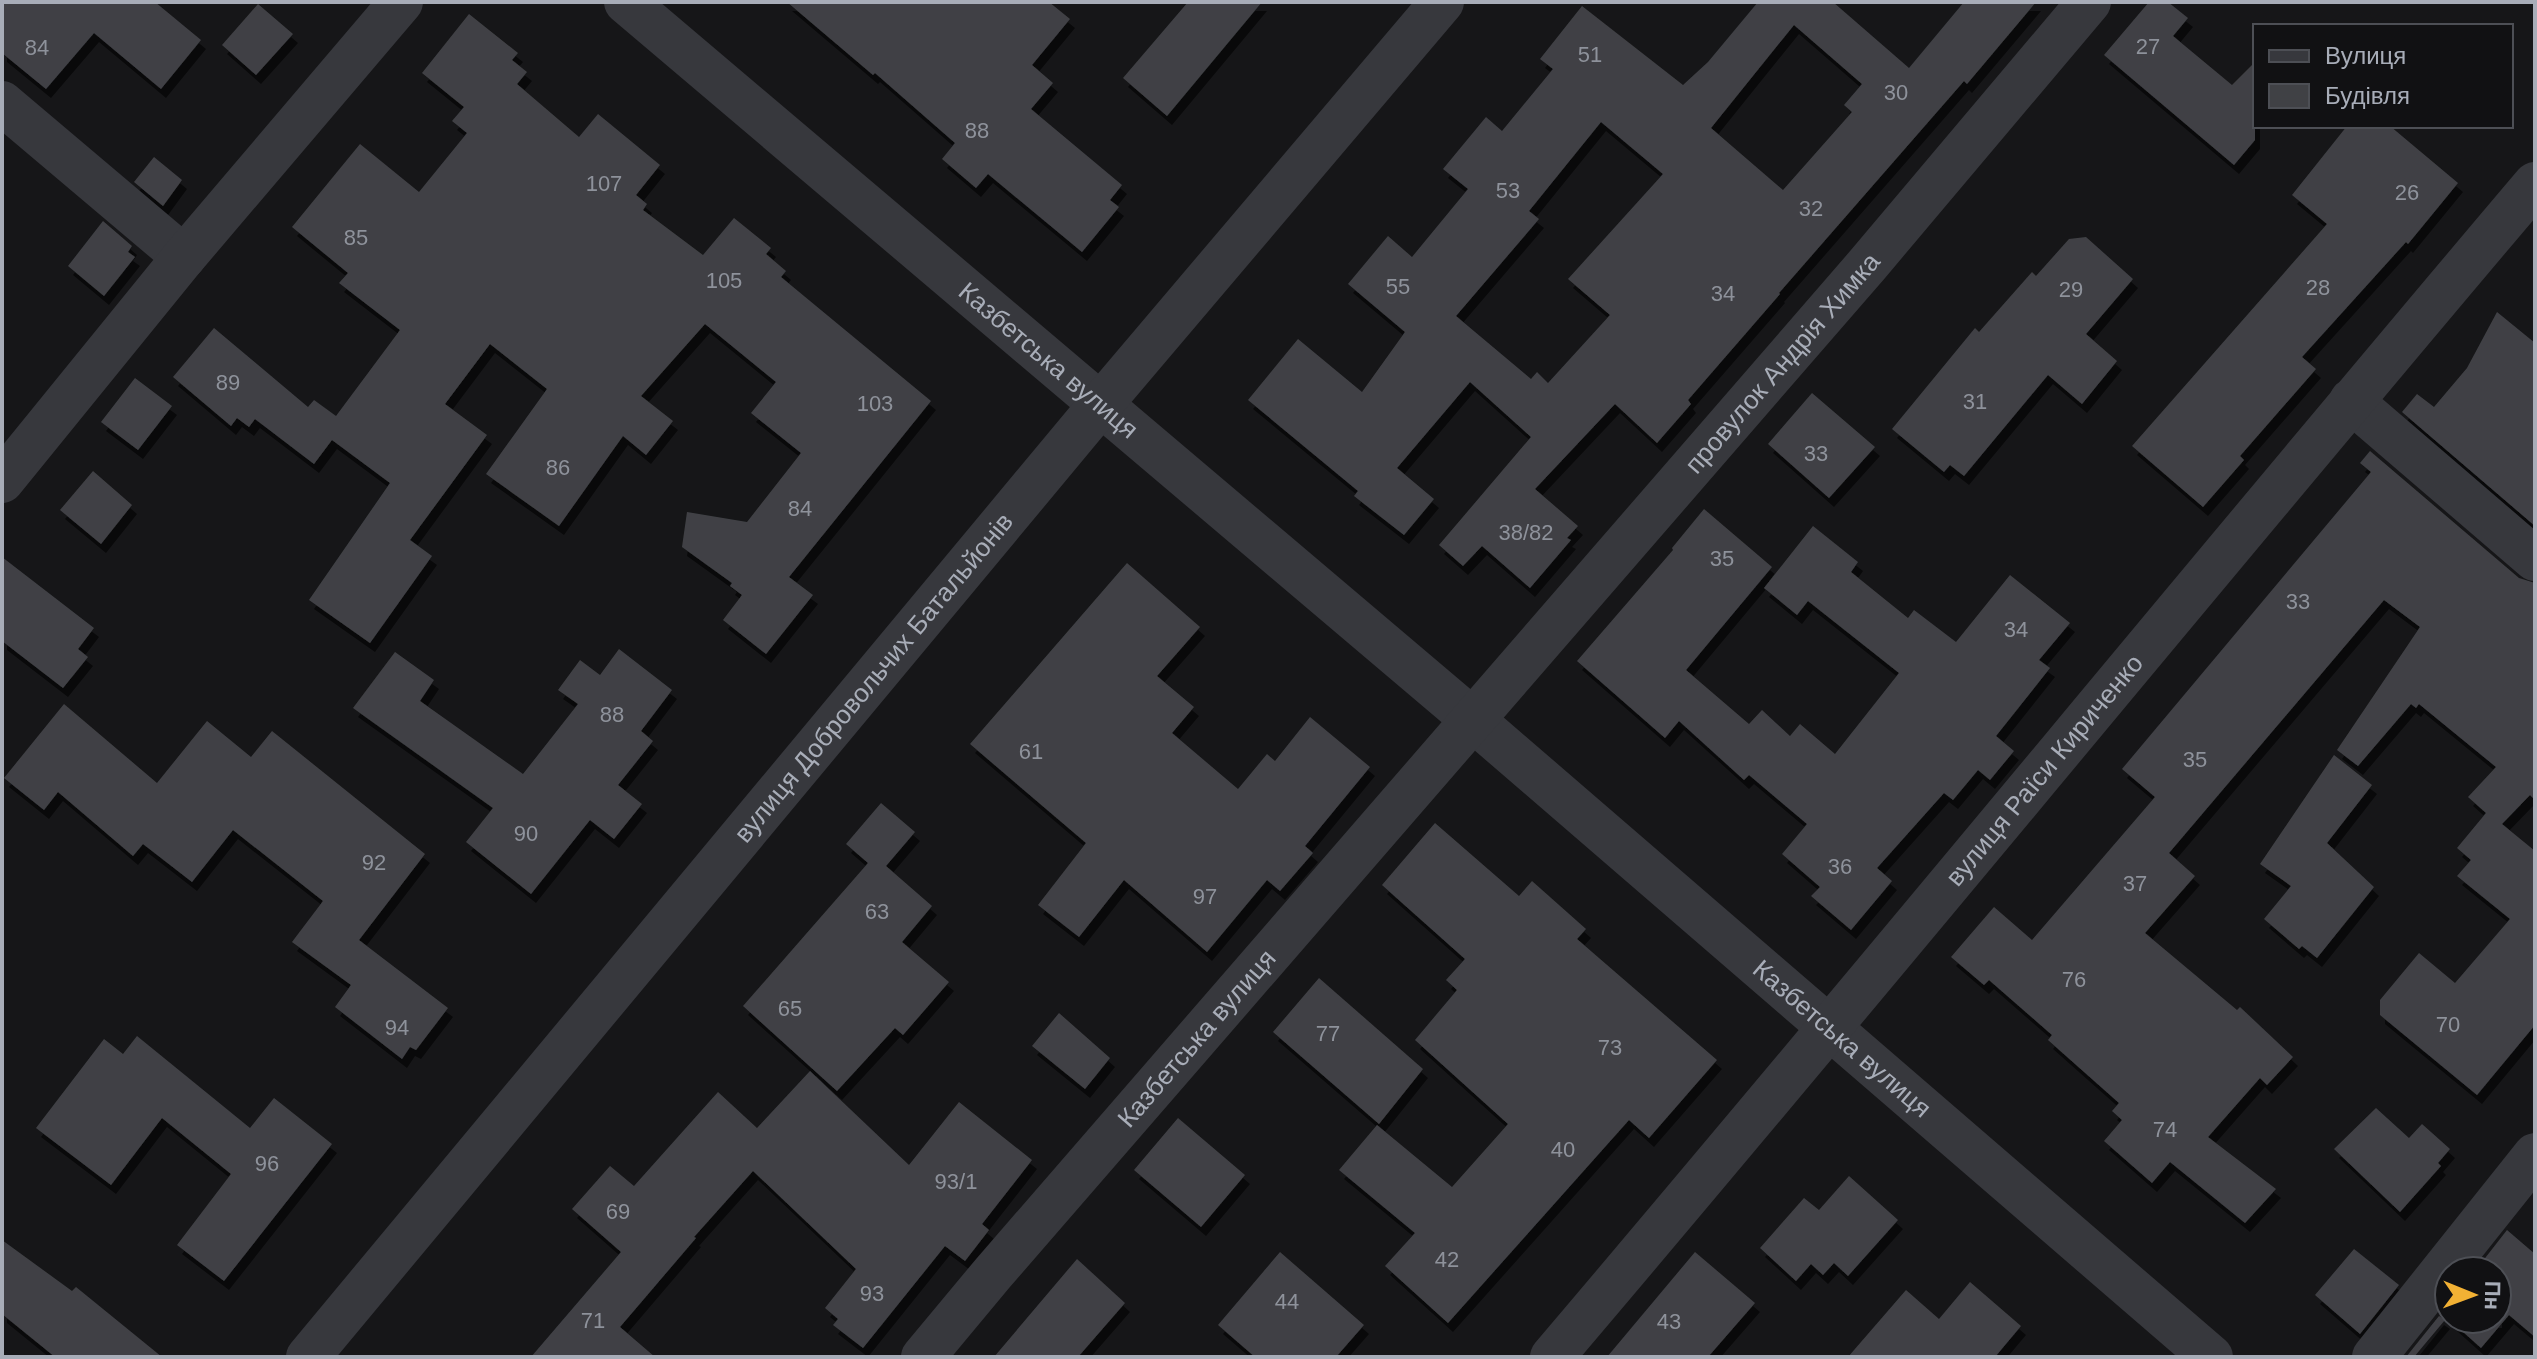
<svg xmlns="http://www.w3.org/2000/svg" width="2537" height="1359" font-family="Helvetica,sans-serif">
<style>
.building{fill:#404145;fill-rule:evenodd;filter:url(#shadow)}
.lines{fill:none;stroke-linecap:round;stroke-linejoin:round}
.minor{stroke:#37383d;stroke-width:44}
.labels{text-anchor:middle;stroke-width:8;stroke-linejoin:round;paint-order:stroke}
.number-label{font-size:22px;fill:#8e929b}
.street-label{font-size:26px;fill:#a8adb8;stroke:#111113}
</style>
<defs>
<filter id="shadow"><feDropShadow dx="5" dy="9" stdDeviation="0" flood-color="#0009"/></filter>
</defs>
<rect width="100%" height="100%" fill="#161618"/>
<path class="building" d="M 2,2 L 155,2 L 201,40 L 161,89 L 94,33 L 46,89 L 2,53 Z
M 787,2 L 1049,2 L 1070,19 L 1032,65 L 1053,83 L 1031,109 L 1122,185 L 1110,200 L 1119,207 L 1082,252 L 988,174 L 976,188 L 942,159 L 955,143 L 875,73 L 873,75 Z
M 1188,2 L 1262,2 L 1167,116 L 1123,78 Z
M 1758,2 L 1833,2 L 1909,68 L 1964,2 L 2036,2 L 1967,84 L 1964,81 L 1779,293 L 1780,294 L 1688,400 L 1691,404 L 1657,443 L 1615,404 L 1535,489 L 1578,526 L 1567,538 L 1571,540 L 1530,588 L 1482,546 L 1463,566 L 1439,545 L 1531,437 L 1470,382 L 1397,468 L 1434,499 L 1404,535 L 1354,496 L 1358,491 L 1248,400 L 1298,339 L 1362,392 L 1405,332 L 1348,284 L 1388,236 L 1412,257 L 1468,189 L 1443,169 L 1486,117 L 1502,131 L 1553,69 L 1540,59 L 1582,6 L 1683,85 L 1708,62 ZM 1794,25 L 1862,84 L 1844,105 L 1852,112 L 1783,190 L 1711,128 ZM 1601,122 L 1663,174 L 1568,279 L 1610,315 L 1548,383 L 1537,372 L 1531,379 L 1456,316 L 1539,219 L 1529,211 Z
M 2149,2 L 2168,2 L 2188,18 L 2173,36 L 2232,85 L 2255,62 L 2255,140 L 2234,165 L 2104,55 Z
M 258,4 L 293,34 L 256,75 L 222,45 Z
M 469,14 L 518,53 L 512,60 L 527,72 L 517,84 L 579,137 L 598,114 L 660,165 L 636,195 L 647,204 L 643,210 L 703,255 L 734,218 L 771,248 L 766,254 L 786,271 L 781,277 L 931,401 L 789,577 L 813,595 L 766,654 L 723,620 L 742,595 L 730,586 L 732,583 L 682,547 L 687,512 L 747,522 L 801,453 L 751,413 L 776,382 L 705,324 L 641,396 L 673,421 L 646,455 L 623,436 L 559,526 L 486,474 L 547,389 L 490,344 L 445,404 L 487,435 L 410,540 L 432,556 L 370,643 L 309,600 L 390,483 L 332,440 L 314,464 L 255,419 L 249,427 L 237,418 L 231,426 L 173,377 L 214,328 L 308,407 L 314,400 L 336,416 L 400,330 L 339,283 L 348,273 L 292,227 L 360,144 L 419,192 L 467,133 L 452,121 L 464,107 L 422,73 Z
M 2347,126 L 2390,126 L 2458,183 L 2408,244 L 2406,242 L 2302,357 L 2316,369 L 2240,456 L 2244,460 L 2203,507 L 2132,446 L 2327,224 L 2292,195 Z
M 154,157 L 182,180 L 163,206 L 134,182 Z
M 103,221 L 132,246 L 128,252 L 135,257 L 104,296 L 68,266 Z
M 2086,237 L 2133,279 L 2086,334 L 2117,361 L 2082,404 L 2048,375 L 1964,476 L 1950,465 L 1944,472 L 1892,429 L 1975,328 L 1979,332 L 2032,272 L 2036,276 L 2069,239 Z
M 2497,312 L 2535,343 L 2535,526 L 2402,412 L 2417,394 L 2434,407 L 2467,368 Z
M 135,378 L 172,406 L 138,450 L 101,422 Z
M 1812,393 L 1875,447 L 1829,498 L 1768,444 Z
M 2370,451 L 2519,578 L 2535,583 L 2535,800 L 2530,795 L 2502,824 L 2535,851 L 2535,1025 L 2477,1095 L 2380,1015 L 2380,1000 L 2419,953 L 2455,983 L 2510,919 L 2457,876 L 2471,860 L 2457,848 L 2486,813 L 2468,797 L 2496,767 L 2419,704 L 2416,708 L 2411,704 L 2358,766 L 2337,750 L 2420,627 L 2384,600 L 2169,853 L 2195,876 L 2145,933 L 2237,1010 L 2240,1007 L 2293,1057 L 2267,1085 L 2260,1078 L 2208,1137 L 2276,1189 L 2245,1223 L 2170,1162 L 2152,1183 L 2104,1141 L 2122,1120 L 2112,1111 L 2119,1103 L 2048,1040 L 2052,1035 L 1989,980 L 1984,985 L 1951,957 L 1994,907 L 2032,940 L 2155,797 L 2122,769 L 2371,472 L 2360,463 Z
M 93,471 L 132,505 L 101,544 L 60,510 Z
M 1704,509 L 1772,567 L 1686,670 L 1749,724 L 1762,710 L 1790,736 L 1800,724 L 1835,754 L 1899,673 L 1808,601 L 1797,615 L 1764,588 L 1813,526 L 1858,562 L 1851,572 L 1908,618 L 1914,610 L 1956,642 L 2010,575 L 2070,623 L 2039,660 L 2050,668 L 1996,736 L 2014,751 L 1990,780 L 1978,770 L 1953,800 L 1944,793 L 1877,868 L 1892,881 L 1851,930 L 1811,896 L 1820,887 L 1782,854 L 1807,824 L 1749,775 L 1744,780 L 1679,721 L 1665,738 L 1577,661 L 1673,550 L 1672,548 Z
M 2,557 L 94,628 L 78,649 L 88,657 L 63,688 L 2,641 Z
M 1127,563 L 1200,627 L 1157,676 L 1194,707 L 1172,733 L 1238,789 L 1267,754 L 1275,761 L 1310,717 L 1370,767 L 1305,846 L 1313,853 L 1280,891 L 1267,880 L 1207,952 L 1124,880 L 1079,937 L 1038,905 L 1086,843 L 970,744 Z
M 619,649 L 672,690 L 641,731 L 653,741 L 618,785 L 642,804 L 614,839 L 590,820 L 531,894 L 466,842 L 493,808 L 353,708 L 395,652 L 434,680 L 420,701 L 523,774 L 578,704 L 558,690 L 580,660 L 600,675 Z
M 64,704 L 157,783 L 207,721 L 251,757 L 272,731 L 425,854 L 359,940 L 448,1008 L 416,1050 L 410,1047 L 402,1059 L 335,1007 L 351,985 L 292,942 L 323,901 L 233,830 L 192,882 L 143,844 L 133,856 L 58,792 L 44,810 L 4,778 Z
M 2334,755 L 2372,785 L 2327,843 L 2374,887 L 2317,958 L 2302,946 L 2299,949 L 2264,919 L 2291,886 L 2260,864 Z
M 881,803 L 915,832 L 886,866 L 932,906 L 902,942 L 949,982 L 903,1035 L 895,1028 L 837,1091 L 743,1006 L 868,863 L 846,844 Z
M 1435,823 L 1519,896 L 1532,881 L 1586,929 L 1577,939 L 1717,1060 L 1649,1138 L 1629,1120 L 1448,1323 L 1385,1266 L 1415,1233 L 1339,1170 L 1377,1125 L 1452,1187 L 1508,1124 L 1415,1040 L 1457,990 L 1446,980 L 1465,959 L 1382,885 Z
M 1319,978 L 1423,1069 L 1379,1124 L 1273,1032 Z
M 1059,1013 L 1110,1058 L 1085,1089 L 1032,1046 Z
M 137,1036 L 250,1128 L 274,1098 L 332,1144 L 224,1281 L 177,1245 L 231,1174 L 162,1118 L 111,1185 L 36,1128 L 104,1039 L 123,1054 Z
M 810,1071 L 909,1165 L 959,1102 L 1032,1160 L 982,1224 L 989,1230 L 965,1261 L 945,1246 L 863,1348 L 833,1325 L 838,1319 L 825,1308 L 856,1269 L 753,1171 L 694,1237 L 696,1238 L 620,1327 L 655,1357 L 531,1357 L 621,1252 L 572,1209 L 610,1166 L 634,1186 L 718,1092 L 757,1128 Z
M 2376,1108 L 2409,1138 L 2422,1124 L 2450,1149 L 2438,1163 L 2441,1166 L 2400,1212 L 2334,1149 Z
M 1178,1118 L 1245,1175 L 1201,1227 L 1134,1170 Z
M 1849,1176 L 1898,1220 L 1848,1276 L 1834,1263 L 1823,1275 L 1811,1264 L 1796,1281 L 1760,1248 L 1804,1198 L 1819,1210 Z
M 2507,1230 L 2535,1254 L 2535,1337 L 2509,1315 L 2481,1348 L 2452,1322 L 2454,1319 L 2497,1319 L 2497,1271 L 2475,1271 Z
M 2,1240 L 72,1291 L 76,1287 L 162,1357 L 55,1357 L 2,1314 Z
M 2354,1249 L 2399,1285 L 2360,1334 L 2315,1295 Z
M 1280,1252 L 1364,1325 L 1336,1357 L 1255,1357 L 1218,1325 Z
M 1695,1252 L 1755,1303 L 1708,1357 L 1607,1357 Z
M 1077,1259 L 1125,1303 L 1078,1357 L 994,1357 Z
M 1970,1282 L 2021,1326 L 1995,1357 L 1848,1357 L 1906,1290 L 1939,1319 Z
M 2439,1316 L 2445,1320 L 2414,1357 L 2406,1357 Z"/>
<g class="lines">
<g class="minor">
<path id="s1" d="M 626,2 L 1473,720 L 2211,1357"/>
<path d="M 2,103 L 184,257"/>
<path d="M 2351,401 L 2535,559"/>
<path d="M 2,481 L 184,257 L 401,2"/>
<path id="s2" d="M 308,1357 L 1101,404 L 1442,2"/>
<path id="s3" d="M 923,1357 L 993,1273 L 1868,264 L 2089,2"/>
<path id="s4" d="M 1552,1357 C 1883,968 2205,573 2535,184"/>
<path d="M 2374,1357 L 2535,1155"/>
</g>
</g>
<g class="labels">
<g class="number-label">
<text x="2148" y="54">27</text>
<text x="37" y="55">84</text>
<text x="1590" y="62">51</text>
<text x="1896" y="100">30</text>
<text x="977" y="138">88</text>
<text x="604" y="191">107</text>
<text x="1508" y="198">53</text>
<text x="2407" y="200">26</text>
<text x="1811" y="216">32</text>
<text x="356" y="245">85</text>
<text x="724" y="288">105</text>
<text x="1398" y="294">55</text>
<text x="2318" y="295">28</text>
<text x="2071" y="297">29</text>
<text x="1723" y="301">34</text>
<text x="228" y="390">89</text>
<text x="1975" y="409">31</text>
<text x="875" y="411">103</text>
<text x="1816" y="461">33</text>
<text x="558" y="475">86</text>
<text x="800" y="516">84</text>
<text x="1526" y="540">38/82</text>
<text x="1722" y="566">35</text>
<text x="2298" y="609">33</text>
<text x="2016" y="637">34</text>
<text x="612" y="722">88</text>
<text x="1031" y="759">61</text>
<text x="2195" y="767">35</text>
<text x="526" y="841">90</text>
<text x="374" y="870">92</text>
<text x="1840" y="874">36</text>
<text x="2135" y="891">37</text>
<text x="1205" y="904">97</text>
<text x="877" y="919">63</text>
<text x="2074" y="987">76</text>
<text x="790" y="1016">65</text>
<text x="2448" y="1032">70</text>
<text x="397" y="1035">94</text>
<text x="1328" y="1041">77</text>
<text x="1610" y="1055">73</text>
<text x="2165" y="1137">74</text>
<text x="1563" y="1157">40</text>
<text x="267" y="1171">96</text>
<text x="956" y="1189">93/1</text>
<text x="618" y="1219">69</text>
<text x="1447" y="1267">42</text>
<text x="872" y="1301">93</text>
<text x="1287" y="1309">44</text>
<text x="593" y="1328">71</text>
<text x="1669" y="1329">43</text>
</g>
<g class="street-label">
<text dy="9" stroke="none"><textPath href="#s1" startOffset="554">Казбетська вулиця</textPath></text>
<text dy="9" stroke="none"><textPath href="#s3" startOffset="1314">провулок Андрія Химка</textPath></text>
<text dy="9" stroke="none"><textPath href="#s2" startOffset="884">вулиця Добровольчих Батальйонів</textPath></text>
<text dy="9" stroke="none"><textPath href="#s4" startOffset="766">вулиця Раїси Кириченко</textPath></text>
<text dy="9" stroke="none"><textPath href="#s3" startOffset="420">Казбетська вулиця</textPath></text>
<text dy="9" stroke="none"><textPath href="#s1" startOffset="1598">Казбетська вулиця</textPath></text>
</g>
</g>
<rect width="2537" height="1359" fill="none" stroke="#a8adb8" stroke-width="8"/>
<rect x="2253" y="24" width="260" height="104" fill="#111113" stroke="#4d4f55" stroke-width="2"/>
<rect x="2269" y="50" width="40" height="12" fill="#37383d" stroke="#4d4f55" stroke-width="2"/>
<text x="2325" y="64" font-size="24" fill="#a8adb8">Вулиця</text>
<rect x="2269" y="84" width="40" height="24" fill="#404145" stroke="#4d4f55" stroke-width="2"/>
<text x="2325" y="104" font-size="24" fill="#a8adb8">Будівля</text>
<g transform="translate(2473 1295) rotate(91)"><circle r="38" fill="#111113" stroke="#4d4f55" stroke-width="2"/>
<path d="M0-6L14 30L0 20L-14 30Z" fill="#f2b134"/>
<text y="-12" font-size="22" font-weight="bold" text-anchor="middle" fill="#a8adb8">Пн</text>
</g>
</svg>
